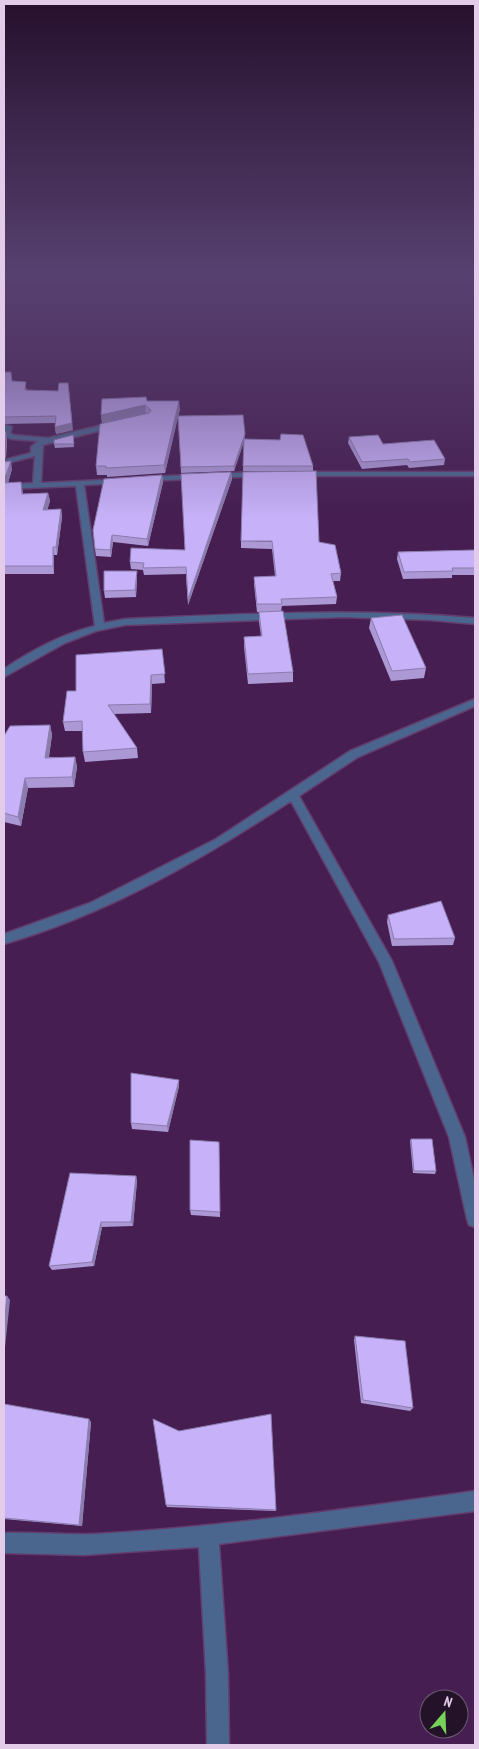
<svg xmlns="http://www.w3.org/2000/svg" width="479" height="1749" font-family="'PT Sans Narrow',sans-serif">
<style>
.lines{fill:none;stroke-linecap:round;stroke-linejoin:round}
.street-casing{stroke:#623d6d;stroke-width:3}
.street{fill:#4b668e;fill-rule:evenodd}
.wall{fill:#ab98d5}
.shaded-wall{fill:#8b7cae}
.building{fill:#c7b1f8;stroke:#8b7cae}
</style>
<rect width="100%" height="100%" fill="#461e51"/>
<g class="lines">
<g class="street-casing">
<path id="street" d="M 115,422 L 119,424 L 118,426 L 43,445 L 41,483 L 121,479 L 125,481 L 121,483 L 84,485 L 104,623 L 125,619 C 242,614 358,608 475,618 L 475,624 L 431,620 L 344,617 L 125,625 L 96,631 L 65,643 L 4,677 L 4,669 C 32,650 62,634 95,626 L 76,486 L 4,489 L 4,485 L 33,483 L 35,456 L 4,464 L 4,460 L 31,453 L 31,447 L 38,441 L 12,439 L 4,436 L 4,424 L 12,427 L 10,433 L 14,435 L 48,438 Z
M 258,472 L 262,474 L 261,476 L 146,481 L 142,479 L 146,477 Z
M 298,472 L 475,472 L 475,476 L 301,476 L 297,474 Z
M 475,699 L 475,706 L 358,757 L 299,796 L 392,961 L 465,1137 L 475,1184 L 475,1227 L 469,1225 L 467,1219 L 449,1137 L 379,962 L 291,801 C 201,860 107,914 4,944 L 4,934 L 90,903 L 216,839 L 350,751 Z
M 475,1491 L 475,1511 L 219,1544 L 228,1674 L 229,1745 L 207,1745 L 206,1674 L 199,1547 L 84,1555 L 4,1553 L 4,1533 C 34,1532 65,1535 95,1534 C 222,1527 349,1509 475,1491 Z"/>
</g>
<use href="#street" class="street"/>
</g>
<path class="wall" d="M 4,372 L 13,381 L 27,389 L 27,391 L 73,430 L 56,434 L 55,427 L 55,423 L 4,424 Z
M 147,401 L 180,409 L 178,416 L 245,439 L 313,466 L 313,471 L 243,471 L 244,441 L 234,471 L 181,473 L 178,416 L 165,473 L 107,477 L 107,475 L 97,475 L 96,466 L 102,423 L 101,415 Z
M 4,431 L 7,439 L 6,458 L 4,458 L 5,462 L 12,469 L 8,483 L 21,482 L 23,494 L 48,493 L 50,501 L 47,510 L 61,509 L 62,517 L 57,555 L 54,555 L 54,574 L 4,574 Z
M 73,435 L 74,447 L 55,448 L 54,444 Z
M 349,437 L 383,444 L 445,459 L 444,465 L 409,468 L 407,465 L 362,469 L 348,443 Z
M 231,472 L 232,479 L 188,605 L 186,574 L 144,575 L 143,570 L 131,569 L 130,562 L 185,550 Z
M 162,475 L 163,482 L 148,546 L 113,542 L 111,557 L 96,556 L 95,549 Z
M 241,541 L 319,542 L 341,573 L 340,581 L 333,581 L 337,597 L 336,604 L 282,606 L 281,611 L 293,672 L 293,682 L 248,684 L 244,647 L 244,637 L 261,636 L 259,622 L 259,612 L 276,612 L 257,612 L 254,584 L 254,577 L 275,576 L 272,549 L 241,548 Z
M 475,550 L 475,575 L 452,575 L 452,578 L 403,579 L 397,559 L 398,552 Z
M 137,578 L 136,597 L 105,598 L 104,591 Z
M 371,618 L 426,668 L 424,678 L 391,681 L 369,628 Z
M 162,649 L 165,683 L 152,684 L 151,713 L 114,714 L 137,748 L 138,758 L 85,762 L 83,752 L 83,731 L 65,731 L 63,722 L 76,691 Z
M 50,725 L 52,735 L 49,757 L 75,757 L 77,767 L 74,787 L 28,788 L 21,826 L 4,822 L 4,736 Z
M 388,915 L 455,938 L 453,945 L 392,946 L 387,922 Z
M 179,1086 L 168,1132 L 132,1129 L 131,1123 Z
M 411,1139 L 436,1171 L 435,1174 L 413,1173 L 410,1141 Z
M 219,1142 L 220,1217 L 191,1215 L 190,1210 Z
M 136,1176 L 137,1181 L 133,1226 L 102,1227 L 94,1266 L 52,1270 L 49,1266 Z
M 355,1336 L 413,1408 L 410,1411 L 361,1403 L 354,1340 Z
M 4,1404 L 91,1422 L 82,1526 L 4,1519 Z
M 166,1505 L 276,1510 L 276,1511 L 167,1507 Z"/>
<path class="shaded-wall" d="M 69,390 L 73,430 L 56,434 L 55,427 Z
M 179,401 L 180,409 L 165,473 L 164,465 Z
M 145,405 L 146,413 L 102,423 L 101,415 Z
M 6,432 L 7,439 L 6,458 L 4,458 L 6,466 L 4,462 L 4,450 Z
M 245,434 L 245,439 L 234,471 L 234,466 Z
M 11,461 L 12,469 L 8,483 L 4,484 L 4,476 Z
M 231,472 L 232,479 L 188,605 L 188,599 Z
M 162,475 L 163,482 L 148,546 L 147,539 Z
M 48,493 L 50,501 L 45,518 L 43,510 Z
M 61,509 L 62,517 L 57,555 L 56,547 Z
M 112,535 L 113,542 L 111,557 L 110,550 Z
M 53,547 L 54,555 L 54,574 L 53,566 Z
M 137,571 L 137,578 L 136,597 L 135,590 Z
M 151,675 L 152,684 L 151,713 L 150,704 Z
M 50,725 L 52,735 L 47,767 L 45,758 Z
M 75,757 L 77,767 L 74,787 L 72,777 Z
M 25,778 L 28,788 L 21,826 L 18,817 Z
M 179,1080 L 179,1086 L 168,1132 L 167,1126 Z
M 136,1176 L 137,1181 L 133,1226 L 131,1222 Z
M 101,1222 L 102,1227 L 94,1266 L 92,1262 Z
M 7,1296 L 10,1300 L 4,1357 L 4,1326 Z
M 89,1419 L 91,1422 L 82,1526 L 79,1525 Z"/>
<path class="building" d="M 4,372 L 11,372 L 12,381 L 26,382 L 25,390 L 58,391 L 59,383 L 68,383 L 72,423 L 55,427 L 56,416 L 4,417 Z
M 146,397 L 147,401 L 179,401 L 164,465 L 106,468 L 106,466 L 96,466 L 100,424 L 149,413 L 151,410 L 145,405 L 101,415 L 102,399 Z
M 243,415 L 245,434 L 234,466 L 181,467 L 178,416 Z
M 4,431 L 6,432 L 5,450 L 4,450 Z
M 281,434 L 303,435 L 313,466 L 243,466 L 244,439 L 280,440 Z
M 73,435 L 74,444 L 54,444 L 54,440 Z
M 378,435 L 383,444 L 434,440 L 445,459 L 410,462 L 408,459 L 362,462 L 349,437 Z
M 4,458 L 4,462 L 11,461 L 6,475 L 4,476 Z
M 316,471 L 319,542 L 335,545 L 341,573 L 331,574 L 337,597 L 281,599 L 282,604 L 257,604 L 254,577 L 276,576 L 272,541 L 241,541 L 243,472 Z
M 231,472 L 188,599 L 186,567 L 143,568 L 144,563 L 130,562 L 131,548 L 185,550 L 181,474 Z
M 162,475 L 147,539 L 112,535 L 110,550 L 95,549 L 93,530 L 104,479 Z
M 21,482 L 22,494 L 48,493 L 43,510 L 61,509 L 56,547 L 53,547 L 53,566 L 4,566 L 4,483 Z
M 475,550 L 475,568 L 452,568 L 453,571 L 404,572 L 398,552 Z
M 104,571 L 137,571 L 135,590 L 104,591 Z
M 283,611 L 293,672 L 248,674 L 244,637 L 262,636 L 259,612 Z
M 402,615 L 426,668 L 392,671 L 371,618 Z
M 162,649 L 165,674 L 151,675 L 150,704 L 108,705 L 137,748 L 83,752 L 82,721 L 63,722 L 67,691 L 76,691 L 76,655 Z
M 50,725 L 45,758 L 75,757 L 72,777 L 25,778 L 18,817 L 4,813 L 4,736 L 10,726 Z
M 441,901 L 455,938 L 394,939 L 388,915 Z
M 131,1073 L 179,1080 L 167,1126 L 131,1123 Z
M 411,1139 L 432,1139 L 436,1171 L 414,1171 Z
M 190,1140 L 219,1142 L 220,1212 L 190,1210 Z
M 70,1173 L 136,1176 L 131,1222 L 101,1222 L 92,1262 L 49,1266 Z
M 4,1296 L 7,1296 L 4,1326 Z
M 355,1336 L 405,1341 L 413,1408 L 363,1400 Z
M 4,1404 L 89,1419 L 79,1525 L 4,1518 Z
M 271,1414 L 276,1510 L 166,1505 L 153,1419 L 179,1431 Z"/>
<linearGradient id="sky" x2="0" y2="1"><stop stop-color="#26102d"/><stop offset="0.53" stop-color="#574170"/><stop offset="1" stop-color="#574170" stop-opacity="0"/></linearGradient>
<rect width="479" height="519" fill="url(#sky)"/>
<rect width="479" height="1749" fill="none" stroke="#e3cbea" stroke-width="10"/>
<g transform="translate(444 1714) rotate(19)"><circle r="24" fill="#231228" stroke="#705c76"/>
<path d="M0-4L9 19L0 12L-9 19Z" fill="#77d259"/>
<text y="-8" font-size="14" font-weight="bold" text-anchor="middle" fill="#e3cbea">N</text>
</g>
</svg>
